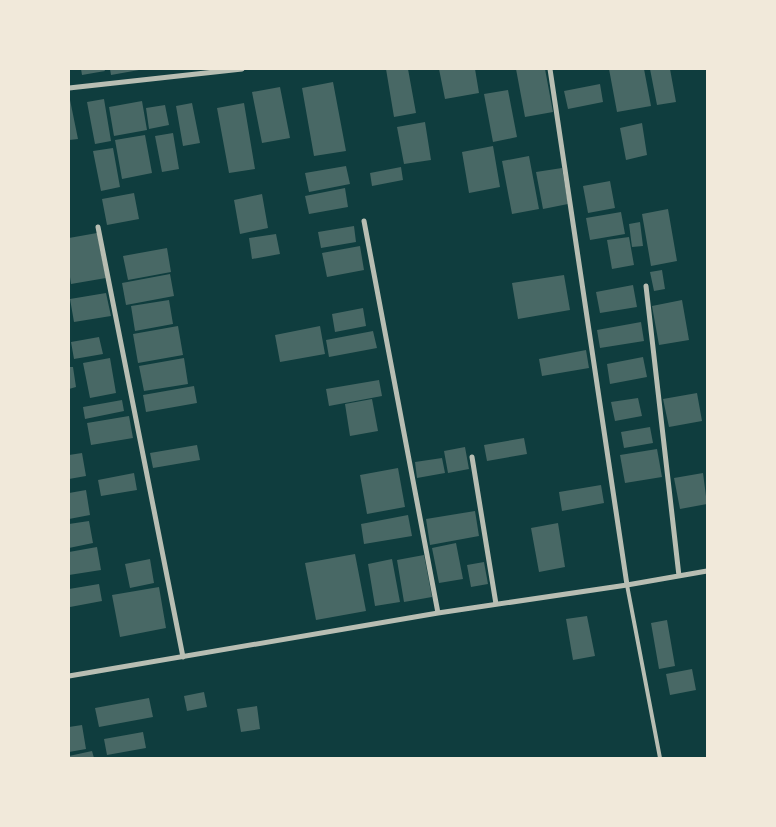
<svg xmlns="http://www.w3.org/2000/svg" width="776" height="827" font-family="'Nunito Sans',sans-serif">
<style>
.building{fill:#486865}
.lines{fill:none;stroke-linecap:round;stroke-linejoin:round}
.service{stroke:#b8beb3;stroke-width:4}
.minor{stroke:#b8beb3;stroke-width:5}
</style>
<rect width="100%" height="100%" fill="#0f3d3e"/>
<path class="building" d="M 81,69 L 104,69 L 105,71 L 82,75 Z
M 110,69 L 139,69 L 139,70 L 111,75 Z
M 386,69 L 408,69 L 416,113 L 394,117 Z
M 439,69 L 475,69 L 479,93 L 445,99 Z
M 516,69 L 545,69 L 553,112 L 525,117 Z
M 609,69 L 644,69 L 651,106 L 617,112 Z
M 650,69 L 670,69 L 676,102 L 657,105 Z
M 333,82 L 346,151 L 314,156 L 302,88 Z
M 600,84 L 603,102 L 568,109 L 564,91 Z
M 280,87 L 290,138 L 262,143 L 252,92 Z
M 508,90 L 517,137 L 493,142 L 484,94 Z
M 69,95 L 78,139 L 69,140 Z
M 104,99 L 111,141 L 95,144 L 87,102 Z
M 142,101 L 147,130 L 114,136 L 109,107 Z
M 192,103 L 200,143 L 183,146 L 176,106 Z
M 244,103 L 255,169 L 229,173 L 217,108 Z
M 165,105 L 169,125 L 149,129 L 146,108 Z
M 425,122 L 431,160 L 404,164 L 397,127 Z
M 642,123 L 647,155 L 626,160 L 620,128 Z
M 173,133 L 179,169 L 162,172 L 155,136 Z
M 145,135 L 152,173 L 122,179 L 115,140 Z
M 493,146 L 500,187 L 469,193 L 462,152 Z
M 113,148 L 120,187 L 101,191 L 93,151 Z
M 529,156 L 539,209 L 512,214 L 502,161 Z
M 346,166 L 350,184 L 309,192 L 305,173 Z
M 401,167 L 403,180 L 372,186 L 370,173 Z
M 562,168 L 568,204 L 543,209 L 536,172 Z
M 610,181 L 615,208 L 588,213 L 583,186 Z
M 345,188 L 348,207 L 309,214 L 305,196 Z
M 134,193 L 139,219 L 107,225 L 102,199 Z
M 262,194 L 268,228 L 240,234 L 234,200 Z
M 668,209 L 677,261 L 651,266 L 642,214 Z
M 621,212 L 625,234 L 590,240 L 586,218 Z
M 640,222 L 643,246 L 632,247 L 629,224 Z
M 354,226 L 356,242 L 321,248 L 318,232 Z
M 97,233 L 106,278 L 71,284 L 69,270 L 69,238 Z
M 276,234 L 280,254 L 252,259 L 249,238 Z
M 629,237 L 634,265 L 612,269 L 607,240 Z
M 360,246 L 364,270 L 327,277 L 322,253 Z
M 167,248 L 171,272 L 128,280 L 123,256 Z
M 662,270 L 665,289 L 654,291 L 650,272 Z
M 170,274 L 174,296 L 126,305 L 122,283 Z
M 564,275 L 570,310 L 518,319 L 512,283 Z
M 633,285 L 637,307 L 600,313 L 596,292 Z
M 106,293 L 111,316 L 74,322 L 70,299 Z
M 169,300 L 173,324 L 135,331 L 131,306 Z
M 682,300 L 689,340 L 659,345 L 652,306 Z
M 363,308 L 366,326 L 335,332 L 332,314 Z
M 641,322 L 644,341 L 600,348 L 597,330 Z
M 178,326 L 183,355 L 138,363 L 133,334 Z
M 320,326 L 325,354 L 280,362 L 275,335 Z
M 373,331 L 377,348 L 329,357 L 326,340 Z
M 99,337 L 103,354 L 74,359 L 71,342 Z
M 586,350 L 589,368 L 542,376 L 539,359 Z
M 643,357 L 647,377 L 610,384 L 607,364 Z
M 110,358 L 116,393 L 90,398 L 83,363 Z
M 184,358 L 188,384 L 144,391 L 139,366 Z
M 69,367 L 73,367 L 76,387 L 69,389 Z
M 379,380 L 382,396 L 329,406 L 326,389 Z
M 194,386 L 197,403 L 146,412 L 143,395 Z
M 697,393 L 702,421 L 669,427 L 663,399 Z
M 638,398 L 642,416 L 615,421 L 611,402 Z
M 372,399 L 378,431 L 350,436 L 345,404 Z
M 122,400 L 124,411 L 85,419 L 83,407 Z
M 129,416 L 133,438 L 91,445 L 87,423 Z
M 650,427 L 653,443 L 624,448 L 621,432 Z
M 524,438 L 527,454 L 487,461 L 484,445 Z
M 197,445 L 200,460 L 153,468 L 150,453 Z
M 465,447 L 469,469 L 448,473 L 444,451 Z
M 657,449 L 662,477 L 625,483 L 620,455 Z
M 82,453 L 86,476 L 69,479 L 69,455 Z
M 442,458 L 445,473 L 417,478 L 415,462 Z
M 398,468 L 405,507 L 367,514 L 360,475 Z
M 134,473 L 137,490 L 101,496 L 98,480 Z
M 703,473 L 707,504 L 680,509 L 674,478 Z
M 601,485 L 604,503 L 562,511 L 559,492 Z
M 86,490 L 90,515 L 69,519 L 69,493 Z
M 475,511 L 479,536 L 430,545 L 426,519 Z
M 408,515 L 412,536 L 364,544 L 361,524 Z
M 89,521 L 93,543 L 69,548 L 69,524 Z
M 558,523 L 565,567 L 539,572 L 531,528 Z
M 456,543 L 463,579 L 439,583 L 432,548 Z
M 97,547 L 101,570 L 69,575 L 69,552 Z
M 355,554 L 366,611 L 316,620 L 305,563 Z
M 424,555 L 432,597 L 404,602 L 397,560 Z
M 150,559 L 154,583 L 130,588 L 125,564 Z
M 392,559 L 400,602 L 375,606 L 368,564 Z
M 484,562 L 488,584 L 471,587 L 467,565 Z
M 99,584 L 102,601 L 70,607 L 69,589 Z
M 159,587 L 166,628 L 120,637 L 112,595 Z
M 587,616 L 595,656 L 573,660 L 566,619 Z
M 667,620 L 675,666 L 659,669 L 651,623 Z
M 692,669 L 696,690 L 670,695 L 666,674 Z
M 204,692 L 207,707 L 187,711 L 184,696 Z
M 149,698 L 153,717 L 99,727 L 95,708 Z
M 257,706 L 260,729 L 241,732 L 237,709 Z
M 82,725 L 86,749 L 69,752 L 69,727 Z
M 143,732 L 146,748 L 107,755 L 104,739 Z
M 92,751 L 94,758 L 69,758 L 69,756 Z"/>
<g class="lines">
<path class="service" d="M 627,585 L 660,758"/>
<path class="minor" d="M 550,69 L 627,585
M 69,88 L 242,69
M 364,221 L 438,613
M 98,227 L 183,657
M 646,286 L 679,576
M 472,457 L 496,604
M 69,676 L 438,613 L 627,585 L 707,571"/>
</g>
<rect width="776" height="827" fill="none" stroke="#f1e9da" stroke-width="140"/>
</svg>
